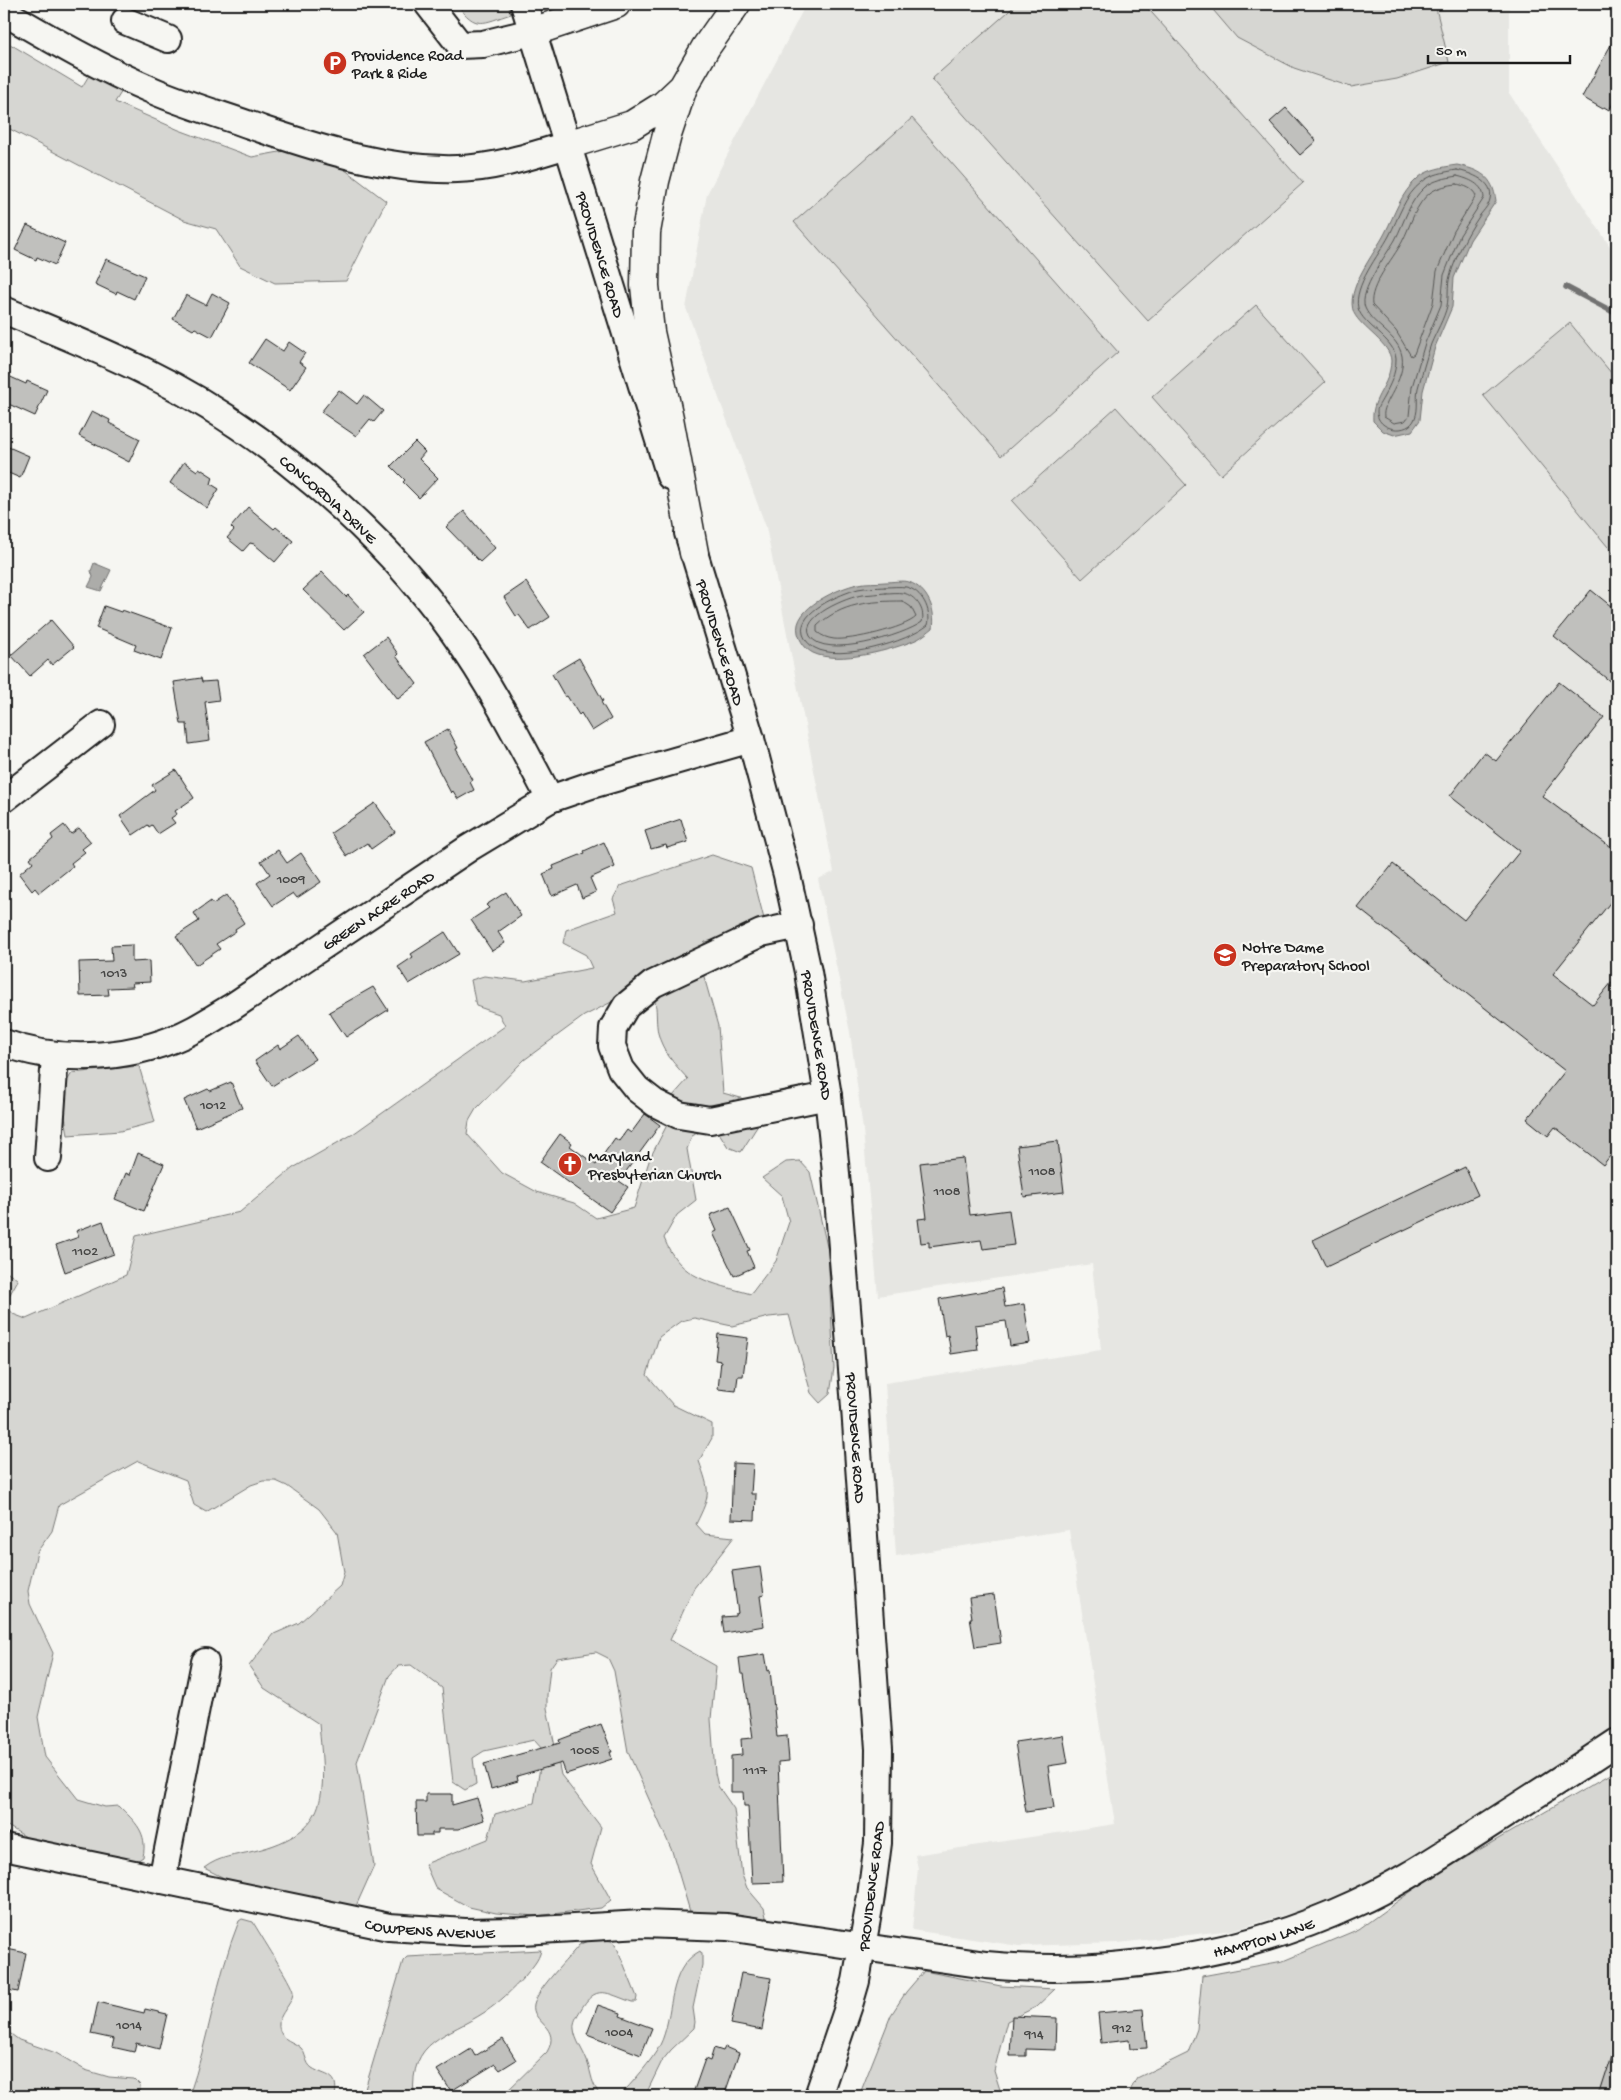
<svg xmlns="http://www.w3.org/2000/svg" width="1621" height="2100" font-family="'Gochi Hand',sans-serif">
<style>
.built{fill:#e6e6e2}
.green{fill:#d6d6d2;stroke:#797977;fill-rule:evenodd}
.water{fill:#acaca9;stroke:#727271}
.lines{fill:none;stroke-linecap:round;stroke-linejoin:round}
.shore{stroke:#565654;stroke-width:1}
.stream{stroke:#727271;stroke-width:5.5}
.building{fill:#c0c0bd;stroke:#1c1c1c}
.minor-casing{stroke:#1c1c1c;stroke-width:30}
.highway-casing{stroke:#1c1c1c;stroke-width:31}
.minor{stroke:#f6f6f2;stroke-width:26}
.highway{stroke:#f6f6f2;stroke-width:28}
.labels{text-anchor:middle;stroke-width:4.5;stroke-linejoin:round;paint-order:stroke}
.number-label{font-size:14px;fill:#454544}
.poi-label{font-size:16px;fill:#1c1c1c;stroke:#f6f6f2;text-anchor:start}
.street-label{font-size:16px;fill:#1c1c1c;stroke:#f6f6f2}
</style>
<rect width="100%" height="100%" fill="#f6f6f2"/>
<filter id="ink" filterUnits="userSpaceOnUse"><feTurbulence type="fractalNoise" baseFrequency=".02" numOctaves="2"/><feDisplacementMap in="SourceGraphic" scale="10" xChannelSelector="R" yChannelSelector="G"/><feConvolveMatrix kernelMatrix="1 2 1 2 8 2 1 2 1" color-interpolation-filters="sRGB"/></filter>
<g filter="url(#ink)">
<path class="built" d="M 806,4 L 1509,4 L 1509,93 L 1617,257 L 1617,1725 L 1435,1845 L 1372,1881 L 1301,1910 L 1233,1930 L 1118,1943 L 1019,1946 L 912,1930 L 918,1868 L 915,1855 L 1115,1824 L 1069,1530 L 896,1556 L 885,1383 L 1101,1350 L 1092,1264 L 878,1296 L 863,1130 L 850,1032 L 818,879 L 834,872 L 766,527 L 686,308 L 707,194 Z"/>
<path class="green" d="M 457,4 L 508,4 L 511,14 C 483,23 476,31 457,4 Z
M 1017,4 L 1144,4 L 1303,183 L 1148,321 L 932,79 Z
M 1208,4 L 1435,4 L 1449,62 L 1397,79 L 1351,87 L 1294,68 L 1237,38 Z
M 4,24 L 5,41 L 82,87 L 94,67 L 127,83 L 115,102 L 179,130 L 252,157 L 285,151 L 336,163 L 386,201 L 346,281 L 275,283 L 240,266 L 216,229 L 184,220 L 4,126 Z
M 912,118 L 1118,352 L 1001,456 L 794,222 Z
M 1256,305 L 1325,382 L 1221,475 L 1152,397 Z
M 1570,323 L 1617,380 L 1617,558 L 1483,395 Z
M 1116,407 L 1186,485 L 1082,579 L 1012,501 Z
M 712,855 L 751,868 L 764,919 L 755,931 L 705,942 L 697,952 L 718,1026 L 723,1093 L 762,1104 L 762,1119 L 741,1152 L 728,1147 L 714,1125 L 692,1136 L 687,1149 L 696,1200 L 677,1215 L 664,1238 C 680,1280 713,1283 751,1294 L 776,1261 L 789,1222 L 782,1196 L 762,1178 L 786,1162 L 800,1161 L 810,1172 L 828,1251 L 834,1368 L 830,1394 L 820,1403 L 811,1393 L 789,1315 L 769,1317 L 732,1326 L 694,1318 L 681,1321 L 659,1337 L 647,1375 L 673,1405 L 712,1424 L 712,1438 L 699,1461 C 710,1492 711,1494 696,1524 L 705,1534 L 734,1537 L 694,1588 L 670,1640 L 716,1666 L 711,1719 L 715,1773 L 718,1786 L 734,1809 L 742,1875 L 747,1888 L 764,1908 L 767,1921 L 691,1915 L 672,1851 L 628,1752 L 614,1671 L 608,1658 L 596,1652 L 557,1658 L 550,1668 L 547,1695 L 547,1708 L 561,1775 L 601,1827 L 591,1864 L 611,1900 L 601,1908 L 536,1916 L 496,1913 L 469,1907 L 436,1889 L 425,1864 L 488,1839 L 495,1814 L 534,1803 L 543,1750 L 534,1740 L 484,1751 L 473,1758 L 476,1784 L 465,1790 L 453,1782 L 442,1688 L 411,1665 L 398,1666 L 389,1676 L 357,1762 L 374,1866 L 356,1906 L 238,1885 L 204,1868 C 220,1856 234,1856 254,1851 C 333,1832 325,1791 319,1724 L 264,1688 L 249,1666 L 274,1634 L 299,1623 L 340,1586 L 344,1572 L 337,1532 L 319,1509 L 287,1486 L 276,1481 L 263,1481 L 251,1485 L 206,1512 L 194,1505 L 186,1480 L 138,1461 L 59,1505 L 52,1531 L 37,1552 L 28,1591 L 30,1604 L 53,1653 L 38,1717 L 45,1757 L 78,1799 L 105,1807 L 119,1806 C 135,1822 148,1832 143,1857 L 131,1865 L 43,1847 L 4,1824 L 4,1272 L 11,1274 L 18,1280 L 5,1303 L 13,1314 L 26,1319 L 126,1275 L 136,1236 L 240,1212 L 293,1168 L 353,1134 L 505,1026 L 499,1014 L 476,1006 L 471,980 L 484,976 L 525,981 L 592,968 L 586,955 L 563,943 L 566,930 L 617,912 L 613,899 L 620,886 ZM 645,985 C 661,1002 654,1012 658,1033 C 662,1051 676,1066 688,1079 L 672,1097 L 668,1123 L 650,1158 L 634,1208 L 596,1218 L 574,1203 L 537,1192 L 502,1173 L 467,1134 L 469,1121 L 476,1109 L 524,1060 L 584,1016 Z
M 139,1066 L 155,1122 L 120,1131 L 68,1135 L 61,1091 L 72,1073 Z
M 1617,1769 L 1617,2096 L 1127,2096 L 1137,2078 L 1188,2053 L 1197,2029 L 1202,1976 L 1283,1961 L 1359,1929 L 1427,1880 L 1609,1775 Z
M 242,1919 L 253,1922 C 259,1933 293,1985 293,1992 C 293,2007 271,2017 282,2035 C 286,2041 296,2043 301,2048 C 306,2053 305,2063 312,2068 C 326,2077 339,2073 335,2096 L 189,2096 C 209,2039 216,1978 239,1921 Z
M 596,1939 L 611,1941 L 616,1945 L 637,1997 L 636,2002 L 632,2002 C 606,1993 596,1983 580,2011 C 577,2016 573,2022 574,2029 C 575,2040 583,2050 587,2061 C 592,2075 591,2084 601,2096 L 502,2096 L 547,2052 C 562,2026 530,2023 534,2004 C 538,1988 568,1959 579,1945 L 587,1941 Z
M 541,1950 C 539,1961 531,1968 525,1976 C 512,1990 500,2002 485,2012 C 447,2037 409,2039 414,2096 L 363,2096 L 403,1961 L 407,1957 Z
M 700,1951 L 702,1954 L 702,1965 L 693,2008 L 695,2022 L 694,2028 L 671,2050 L 662,2061 L 645,2096 L 619,2096 C 631,2085 653,2059 660,2045 C 675,2015 666,1969 700,1951 Z
M 924,1971 L 1001,1986 L 1055,1989 L 1036,2007 L 1007,2021 L 994,2071 L 1002,2096 L 859,2096 L 891,2015 L 906,1992 Z
M 4,2029 L 19,2040 L 56,2053 L 85,2070 L 109,2077 L 134,2079 L 140,2085 L 141,2096 L 4,2096 Z"/>
<path class="water" d="M 1457,165 C 1480,170 1493,176 1496,201 L 1470,240 L 1454,278 L 1452,307 L 1435,347 L 1423,391 L 1420,420 L 1412,431 L 1394,435 L 1383,431 L 1373,421 C 1371,396 1390,387 1391,361 C 1391,344 1361,328 1354,313 C 1344,290 1375,253 1385,233 C 1395,214 1400,194 1418,178 C 1428,169 1444,167 1457,165 Z
M 94,563 L 111,570 L 101,591 L 88,587 L 93,577 L 91,571 Z
M 885,582 C 892,582 903,580 909,582 C 928,589 936,610 933,628 C 928,632 923,636 918,639 C 893,650 838,665 813,653 C 805,649 800,641 798,633 C 792,608 839,588 858,584 C 867,582 876,583 885,582 Z"/>
<g class="lines">
<path class="shore" d="M 1457,170 C 1470,173 1495,181 1490,199 C 1489,206 1481,213 1478,218 C 1466,236 1456,256 1450,276 C 1447,286 1449,296 1447,306 C 1444,319 1436,332 1431,344 C 1426,358 1422,374 1418,388 C 1416,397 1419,409 1415,418 C 1409,436 1376,431 1377,411 C 1377,407 1381,402 1383,398 C 1390,385 1396,374 1396,359 C 1395,339 1363,326 1358,308 C 1353,286 1379,255 1389,236 C 1399,217 1404,196 1422,182 C 1431,174 1445,172 1457,170 Z
M 1457,176 C 1469,179 1483,184 1484,198 L 1460,235 L 1444,275 L 1441,305 L 1425,343 L 1412,387 L 1409,416 L 1405,421 L 1394,423 L 1384,417 C 1381,403 1406,381 1402,356 C 1398,335 1373,326 1365,308 C 1358,291 1387,254 1395,240 C 1405,221 1409,201 1425,187 C 1434,180 1446,178 1457,176 Z
M 1457,184 C 1465,186 1473,188 1476,196 L 1454,231 L 1437,271 L 1433,303 L 1414,354 L 1411,356 L 1396,331 L 1372,305 C 1369,286 1393,259 1402,242 C 1411,225 1415,204 1431,192 C 1439,187 1448,185 1457,184 Z
M 885,587 C 892,587 900,586 906,587 C 922,590 932,611 928,625 C 908,642 839,662 815,648 C 809,645 805,640 803,634 C 797,611 841,594 858,589 C 867,587 876,588 885,587 Z
M 886,593 C 891,593 897,592 903,593 C 915,595 926,610 922,622 C 905,635 824,660 810,636 C 799,616 849,597 862,595 C 870,594 878,594 886,593 Z
M 902,601 L 911,607 L 916,617 C 905,628 851,641 834,639 C 827,638 822,636 817,632 L 817,626 C 841,603 871,601 902,601 Z"/>
<path class="stream" d="M 1566,287 L 1617,314"/>
</g>
<path class="building" d="M 1617,34 L 1617,97 L 1609,110 L 1604,107 L 1603,109 L 1582,97 Z
M 1286,108 L 1316,141 L 1300,155 L 1270,122 Z
M 27,225 L 65,243 L 55,265 L 37,257 L 36,260 L 15,250 Z
M 106,259 L 145,276 L 134,299 L 117,291 L 116,294 L 95,284 Z
M 212,293 L 230,303 L 212,337 L 195,328 L 193,330 L 173,319 L 186,295 L 206,305 Z
M 265,339 L 283,351 L 289,342 L 305,353 L 299,362 L 306,367 L 290,390 L 249,363 Z
M 4,374 L 26,384 L 27,381 L 47,390 L 35,416 L 4,402 Z
M 339,390 L 357,404 L 364,395 L 383,411 L 374,422 L 370,419 L 356,436 L 321,412 Z
M 92,411 L 110,420 L 109,423 L 140,439 L 129,462 L 79,436 Z
M 415,442 L 425,452 L 419,459 L 438,478 L 419,498 L 403,482 L 405,480 L 391,466 Z
M 4,445 L 29,456 L 20,478 L 4,471 Z
M 184,462 L 197,471 L 199,468 L 213,477 L 211,484 L 219,489 L 207,508 L 170,483 Z
M 248,507 L 274,529 L 276,527 L 293,541 L 275,562 L 254,544 L 250,543 L 243,551 L 227,538 L 234,530 L 231,527 Z
M 464,511 L 495,548 L 480,562 L 446,527 Z
M 322,572 L 346,597 L 348,595 L 364,612 L 344,630 L 303,590 Z
M 526,582 L 550,617 L 530,630 L 519,615 L 516,616 L 504,597 Z
M 1591,590 L 1617,611 L 1617,687 L 1554,636 Z
M 104,606 L 121,612 L 122,610 L 172,628 L 161,660 L 134,650 L 136,645 L 96,628 Z
M 51,620 L 74,647 L 52,665 L 48,660 L 30,676 L 11,655 Z
M 386,637 L 398,654 L 396,656 L 417,684 L 398,699 L 364,654 Z
M 579,658 L 603,701 L 601,702 L 611,719 L 592,731 L 581,713 L 579,715 L 567,696 L 565,697 L 552,674 Z
M 201,678 L 202,682 L 216,681 L 219,700 L 205,702 L 210,741 L 189,744 L 187,724 L 181,724 L 174,682 Z
M 1559,682 L 1604,717 L 1542,796 L 1617,852 L 1617,894 L 1553,974 L 1593,1005 L 1617,976 L 1617,1147 L 1603,1165 L 1555,1127 L 1548,1136 L 1527,1119 L 1565,1071 L 1358,908 L 1393,864 L 1464,920 L 1520,851 L 1450,796 L 1484,752 L 1496,761 Z
M 448,729 L 458,748 L 456,749 L 473,780 L 470,782 L 474,790 L 458,799 L 453,791 L 451,793 L 424,742 Z
M 176,770 L 194,798 L 175,811 L 177,814 L 171,818 L 175,823 L 158,834 L 152,825 L 149,827 L 148,825 L 133,835 L 120,816 L 155,790 L 152,785 Z
M 375,803 L 395,832 L 371,849 L 367,843 L 347,856 L 331,833 Z
M 681,819 L 688,842 L 667,848 L 666,845 L 651,849 L 645,831 Z
M 64,825 L 71,834 L 79,828 L 91,842 L 82,849 L 85,852 L 71,863 L 73,866 L 39,893 L 35,888 L 32,891 L 19,874 L 33,862 L 30,858 L 53,839 L 51,835 Z
M 604,842 L 615,867 L 590,878 L 596,892 L 582,898 L 577,885 L 552,896 L 543,874 L 554,869 L 553,866 L 585,853 L 584,851 Z
M 278,850 L 287,863 L 301,853 L 321,882 L 297,898 L 293,893 L 273,906 L 257,883 L 270,874 L 261,861 Z
M 506,892 L 521,916 L 498,932 L 505,943 L 492,951 L 471,920 L 489,908 L 486,905 Z
M 226,895 L 244,923 L 235,929 L 236,931 L 216,944 L 220,949 L 196,965 L 176,936 L 199,921 L 194,913 L 211,901 L 213,904 Z
M 445,932 L 459,954 L 409,984 L 398,967 L 413,957 L 411,954 Z
M 132,945 L 132,962 L 149,961 L 150,982 L 132,983 L 133,987 L 108,988 L 109,995 L 80,996 L 79,962 L 112,961 L 111,946 Z
M 373,987 L 388,1010 L 346,1037 L 329,1012 Z
M 299,1036 L 315,1059 L 272,1086 L 255,1061 L 278,1045 L 280,1049 Z
M 231,1082 L 242,1108 L 196,1128 L 184,1100 L 208,1089 L 210,1091 Z
M 645,1114 L 660,1125 L 619,1181 L 628,1187 L 610,1212 L 540,1162 L 560,1134 L 572,1143 L 570,1146 L 596,1165 L 615,1138 L 619,1141 L 627,1130 L 631,1133 Z
M 1058,1141 L 1064,1192 L 1024,1197 L 1017,1146 Z
M 138,1153 L 164,1164 L 144,1211 L 115,1199 L 126,1173 L 130,1175 Z
M 963,1158 L 970,1215 L 1009,1210 L 1014,1245 L 983,1249 L 981,1240 L 929,1247 L 929,1242 L 921,1243 L 918,1219 L 927,1218 L 920,1163 Z
M 1465,1167 L 1478,1195 L 1326,1267 L 1313,1240 Z
M 730,1207 L 750,1250 L 747,1251 L 754,1267 L 734,1276 L 713,1233 L 717,1231 L 710,1215 Z
M 103,1221 L 114,1254 L 65,1272 L 56,1245 L 79,1237 L 76,1231 Z
M 1002,1288 L 1005,1307 L 1024,1304 L 1030,1343 L 1010,1346 L 1006,1321 L 975,1325 L 978,1350 L 951,1354 L 948,1335 L 945,1336 L 939,1299 Z
M 718,1334 L 748,1338 L 743,1376 L 738,1376 L 736,1391 L 718,1389 L 721,1361 L 715,1360 Z
M 733,1463 L 753,1464 L 751,1494 L 756,1494 L 755,1520 L 731,1519 Z
M 760,1567 L 764,1595 L 760,1596 L 764,1626 L 724,1633 L 722,1617 L 735,1616 L 735,1614 L 738,1613 L 732,1571 Z
M 994,1595 L 1001,1643 L 975,1647 L 970,1618 L 972,1618 L 969,1598 Z
M 765,1654 L 768,1671 L 770,1670 L 777,1737 L 787,1736 L 789,1761 L 778,1762 L 783,1882 L 752,1883 L 748,1806 L 744,1806 L 743,1792 L 731,1792 L 731,1756 L 742,1755 L 741,1739 L 753,1738 L 744,1674 L 741,1674 L 739,1658 Z
M 601,1724 L 612,1752 L 610,1752 L 612,1759 L 566,1774 L 562,1763 L 517,1776 L 518,1781 L 491,1789 L 484,1764 L 560,1743 L 559,1740 Z
M 1063,1735 L 1068,1763 L 1048,1766 L 1054,1808 L 1026,1812 L 1015,1742 Z
M 426,1794 L 452,1794 L 452,1805 L 477,1798 L 484,1820 L 458,1829 L 438,1829 L 438,1833 L 432,1833 L 432,1836 L 417,1836 L 416,1802 L 426,1802 Z
M 7,1949 L 26,1953 L 18,1992 L 4,1989 L 4,1957 L 6,1957 Z
M 741,1973 L 771,1978 L 762,2030 L 731,2024 Z
M 98,2002 L 144,2013 L 145,2009 L 167,2014 L 159,2049 L 136,2043 L 134,2052 L 112,2047 L 114,2039 L 91,2034 Z
M 598,2005 L 621,2013 L 620,2016 L 652,2028 L 641,2055 L 587,2034 Z
M 1143,2009 L 1147,2048 L 1130,2049 L 1129,2040 L 1101,2043 L 1098,2013 Z
M 1012,2016 L 1057,2018 L 1056,2050 L 1026,2049 L 1026,2056 L 1010,2056 Z
M 503,2039 L 516,2060 L 500,2070 L 495,2064 L 451,2091 L 437,2070 L 471,2049 L 475,2056 Z
M 1614,2046 L 1617,2047 L 1617,2096 L 1598,2096 Z
M 725,2047 L 739,2053 L 724,2096 L 692,2096 L 705,2059 L 710,2061 L 714,2048 L 723,2051 Z"/>
<g class="lines">
<g class="minor-casing">
<g id="minor">
<path d="M 428,4 L 460,45 L 483,44 L 532,32"/>
<path id="s1" d="M 524,4 L 670,476"/>
<path d="M 4,12 C 52,40 102,69 154,91 C 189,106 226,116 261,129 C 323,150 390,171 457,169 C 495,168 531,156 567,145"/>
<path d="M 125,21 L 168,39"/>
<path id="s2" d="M 4,310 C 51,330 100,349 146,372 C 261,428 379,528 453,632 C 491,685 520,742 550,799"/>
<path id="s3" d="M 688,533 L 751,739 L 787,875 L 808,972 L 828,1096 L 835,1162 L 854,1394 L 879,1749 L 878,1843 L 871,1896 L 856,1981 L 849,2005 L 818,2096"/>
<path d="M 4,799 L 101,724"/>
<path d="M 799,925 L 761,933 L 653,984 L 626,1006 L 613,1028 L 612,1046 L 621,1069 L 637,1089 L 655,1103 L 679,1115 L 710,1120 L 828,1096"/>
<path id="s4" d="M 4,1043 C 63,1065 139,1059 195,1029 C 208,1022 220,1014 232,1007 L 469,848 L 550,799 L 591,785 L 751,739"/>
<path d="M 48,1158 L 55,1056"/>
<path id="s5" d="M 4,1847 L 389,1927 L 465,1932 L 522,1931 L 642,1924 L 727,1927 L 986,1965 C 1111,1976 1240,1957 1354,1904 C 1399,1884 1440,1856 1481,1830 C 1526,1801 1572,1772 1617,1742"/>
<path d="M 162,1880 L 205,1662"/>
</g>
</g>
<g class="highway-casing">
<path id="highway" d="M 532,32 L 616,4
M 567,145 L 632,125 L 664,105 L 682,88
M 694,553 L 669,418 L 650,332 L 645,286 L 646,232 L 655,181 L 667,135 L 683,87 L 706,47 L 736,4"/>
</g>
<use href="#minor" class="minor"/>
<use href="#highway" class="highway"/>
</g>
</g>
<defs>
<g id="parking-disc" transform="scale(1.25)"><circle r="9.5" fill="#c8321e" stroke="#f6f6f2"/><path d="M-3.5-5.5H1a3.5 3.5 0 0 1 0 7H-1V5.5H-3.5ZM-1-3.4V-.6H.8a1.4 1.4 0 0 0 0-2.8Z" fill="#fff"/></g>
<g id="school-disc" transform="scale(1.25)"><circle r="9.5" fill="#c8321e" stroke="#f6f6f2"/><path d="M0-5L7-2L0 1L-7-2ZM-4 1L0 2.5L4 1V4Q0 6-4 4Z" fill="#fff"/></g>
<g id="church-disc" transform="scale(1.25)"><circle r="9.5" fill="#c8321e" stroke="#f6f6f2"/><path d="M-1.2-6h2.4v3.5h3.3v2.4h-3.3V6h-2.4V-.1h-3.3v-2.4h3.3Z" fill="#fff"/></g>
</defs>
<g fill-rule="evenodd">
<use href="#parking-disc" x="335" y="63"/>
<use href="#school-disc" x="1225" y="955"/>
<use href="#church-disc" x="570" y="1164"/>
</g>
<g class="labels">
<g class="number-label">
<text x="291" y="883">1009</text>
<text x="114" y="977">1013</text>
<text x="213" y="1109">1012</text>
<text x="1042" y="1175">1108</text>
<text x="947" y="1195">1108</text>
<text x="85" y="1255">1102</text>
<text x="585" y="1754">1005</text>
<text x="755" y="1774">1117</text>
<text x="129" y="2029">1014</text>
<text x="1122" y="2032">912</text>
<text x="619" y="2036">1004</text>
<text x="1034" y="2038">914</text>
</g>
<g class="poi-label">
<text x="352" y="60">Providence Road<tspan x="352" dy="18">Park &amp; Ride</tspan></text>
<text x="1242" y="952">Notre Dame<tspan x="1242" dy="18">Preparatory School</tspan></text>
<text x="588" y="1161">Maryland<tspan x="588" dy="18">Presbyterian Church</tspan></text>
</g>
<g class="street-label">
<text dy="6" stroke="none"><textPath href="#s1" startOffset="262">PROVIDENCE ROAD</textPath></text>
<text dy="6" stroke="none"><textPath href="#s2" startOffset="378">CONCORDIA DRIVE</textPath></text>
<text dy="6" stroke="none"><textPath href="#s3" startOffset="114">PROVIDENCE ROAD</textPath></text>
<text dy="6" stroke="none"><textPath href="#s4" startOffset="415">GREEN ACRE ROAD</textPath></text>
<text dy="6" stroke="none"><textPath href="#s3" startOffset="519">PROVIDENCE ROAD</textPath></text>
<text dy="6" stroke="none"><textPath href="#s3" startOffset="924">PROVIDENCE ROAD</textPath></text>
<text transform="translate(870 1886) rotate(-83)" y="6">PROVIDENCE ROAD</text>
<text dy="6" stroke="none"><textPath href="#s5" startOffset="434">COWPENS AVENUE</textPath></text>
<text dy="6" stroke="none"><textPath href="#s5" startOffset="1274">HAMPTON LANE</textPath></text>
</g>
</g>
<rect width="1621" height="2100" fill="none" stroke="#f6f6f2" stroke-width="20"/>
<rect x="10" y="10" width="1601" height="2080" fill="none" stroke="#1c1c1c" stroke-width="2" filter="url(#ink)"/>
<path d="M1428 55v8h142v-8" fill="none" stroke="#1c1c1c" stroke-width="2.5"/>
<text x="1436" y="55" font-size="15" fill="#1c1c1c" stroke="#f6f6f2" stroke-width="4" paint-order="stroke">50 m</text>
</svg>
